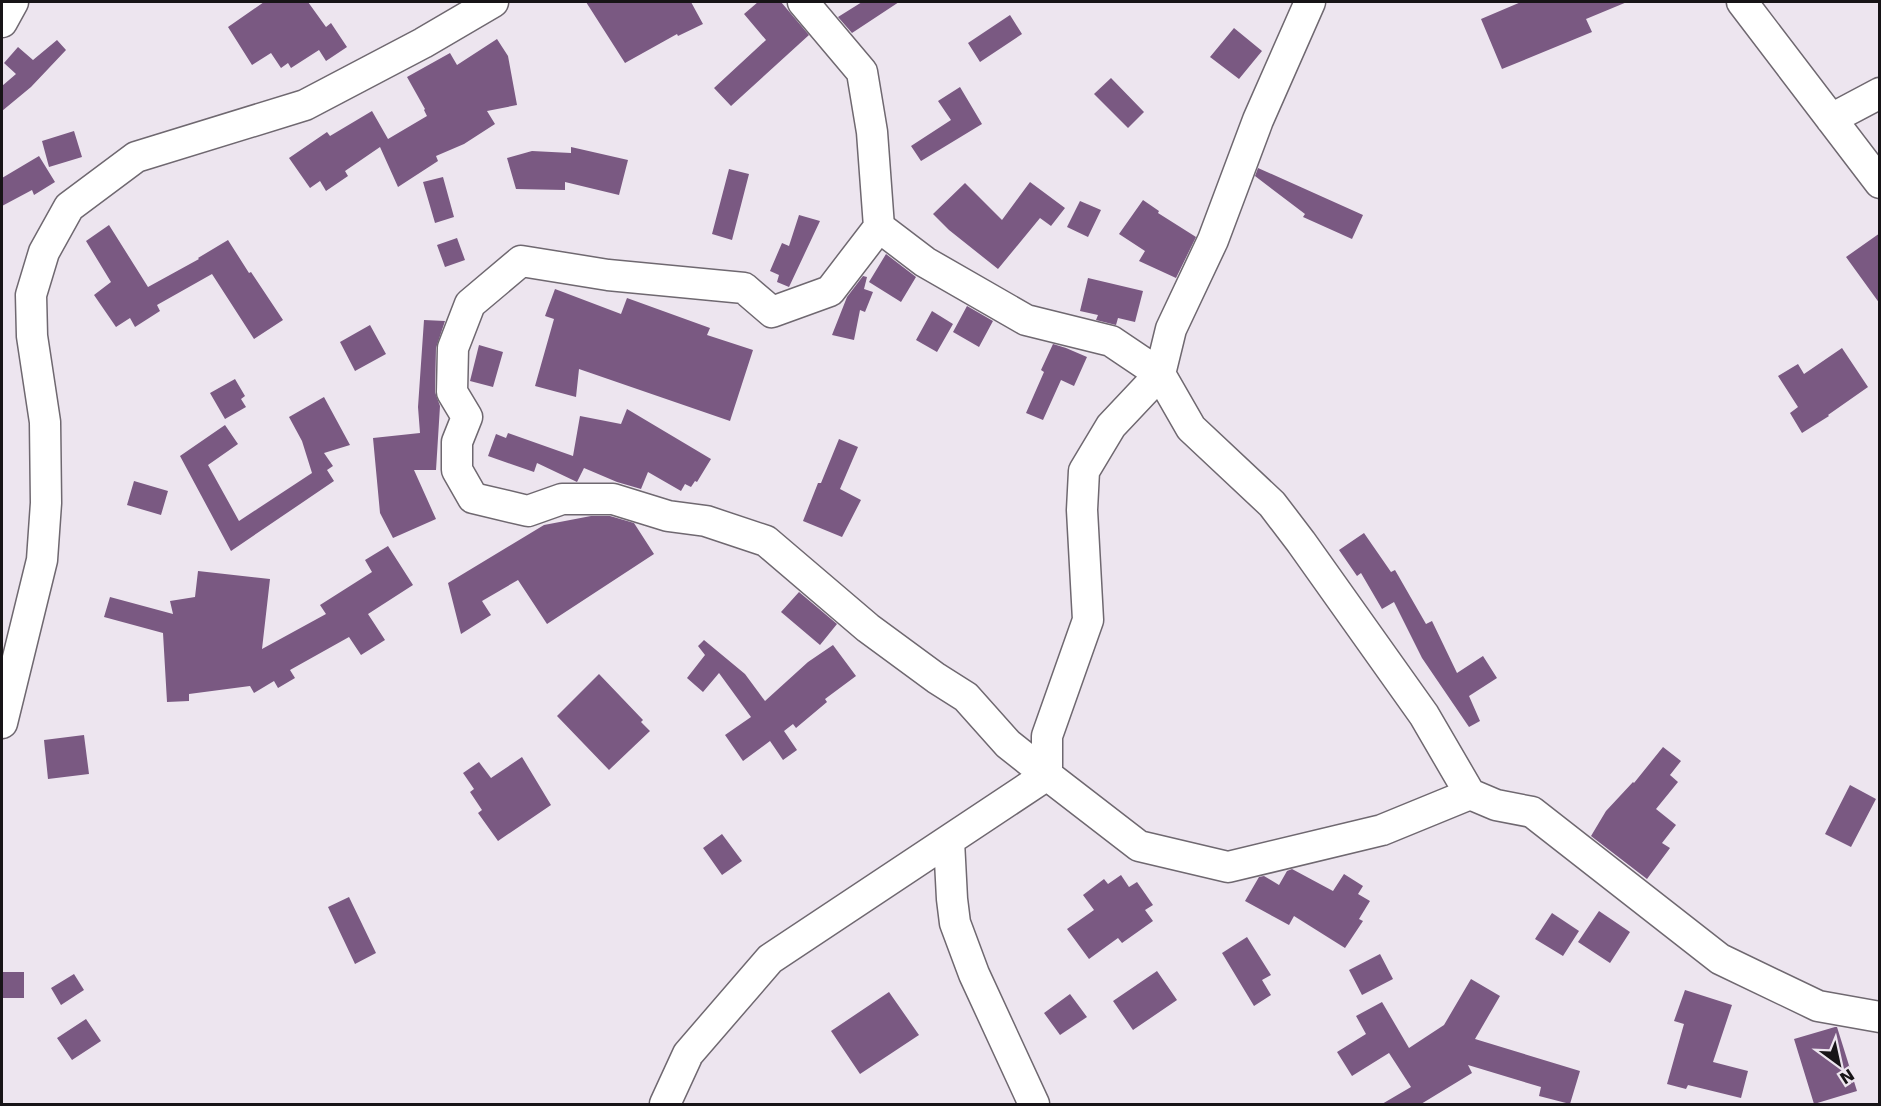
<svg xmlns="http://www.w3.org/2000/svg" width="1881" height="1106" font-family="'DejaVu Sans',sans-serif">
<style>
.building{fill:#7a5982}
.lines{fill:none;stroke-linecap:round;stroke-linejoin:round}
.minor-casing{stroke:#6f6870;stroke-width:33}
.minor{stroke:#fff;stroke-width:30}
</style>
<rect width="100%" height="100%" fill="#ede5ef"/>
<path class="building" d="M 264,2 L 308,2 L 326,27 L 331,23 L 347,47 L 326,61 L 319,50 L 291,68 L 288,63 L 281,68 L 271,53 L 252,65 L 228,27 Z
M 586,2 L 691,2 L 703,24 L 678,36 L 677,34 L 625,63 Z
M 758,2 L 781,2 L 809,35 L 731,106 L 714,88 L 766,40 L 744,14 Z
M 862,2 L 899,2 L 852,33 L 838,17 Z
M 1521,2 L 1627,2 L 1586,19 L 1592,32 L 1502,69 L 1481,19 Z
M 1010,15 L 1022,34 L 980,62 L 968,43 Z
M 1234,28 L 1262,51 L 1239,79 L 1210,57 Z
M 497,39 L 508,56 L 517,105 L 487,111 L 495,124 L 464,144 L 436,156 L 438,161 L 398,187 L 380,147 L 345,171 L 348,176 L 326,191 L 320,181 L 310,188 L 289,158 L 327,132 L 330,136 L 372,111 L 388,139 L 427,116 L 424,110 L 425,109 L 407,77 L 450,53 L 457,65 Z
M 57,40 L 66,50 L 31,87 L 2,111 L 2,86 L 16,74 L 4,63 L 18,47 L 33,60 Z
M 1111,78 L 1144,112 L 1128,128 L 1094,94 Z
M 960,87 L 982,124 L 921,161 L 911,146 L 951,120 L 938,101 Z
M 74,131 L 82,157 L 49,167 L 42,141 Z
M 571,147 L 628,160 L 619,195 L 565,182 L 565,190 L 516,189 L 507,158 L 532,151 L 571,153 Z
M 39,156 L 55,182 L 34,195 L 32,190 L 2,206 L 2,178 Z
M 1258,168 L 1363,215 L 1352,239 L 1303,217 L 1305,214 L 1255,176 Z
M 729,169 L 749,174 L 732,240 L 712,234 Z
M 443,177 L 454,217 L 435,223 L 423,182 Z
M 1030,182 L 1065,208 L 1051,226 L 1040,218 L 998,269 L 949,230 L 933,214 L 965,183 L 1002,220 Z
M 1143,200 L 1159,211 L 1158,213 L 1196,237 L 1176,278 L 1139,261 L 1145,251 L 1119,234 Z
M 1080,201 L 1101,210 L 1088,237 L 1067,227 Z
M 799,215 L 820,221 L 789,287 L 777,282 L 779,275 L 770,271 L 782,243 L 789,246 Z
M 109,225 L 148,287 L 199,259 L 198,258 L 228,240 L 249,273 L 251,272 L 283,320 L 254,339 L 212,274 L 157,305 L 160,311 L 135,327 L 130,318 L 116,327 L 94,295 L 111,282 L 86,241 Z
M 1880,233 L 1880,304 L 1846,257 Z
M 457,238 L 465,260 L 445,267 L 437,245 Z
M 886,254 L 916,277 L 901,302 L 869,282 Z
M 863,276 L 867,277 L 864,289 L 873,292 L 865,312 L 860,310 L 854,340 L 832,335 L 847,297 Z
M 1088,278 L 1143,291 L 1135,322 L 1118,318 L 1116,325 L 1096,320 L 1098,315 L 1080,311 Z
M 555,289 L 621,314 L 627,298 L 710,328 L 707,335 L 753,350 L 730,421 L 579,369 L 576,397 L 535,386 L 554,319 L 545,316 Z
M 967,306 L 993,321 L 979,347 L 953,332 Z
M 932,311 L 953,324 L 937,352 L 916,340 Z
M 424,320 L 445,321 L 436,348 L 435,392 L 440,406 L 436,470 L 414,470 L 436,519 L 393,538 L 380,513 L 373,438 L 420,433 L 418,407 Z
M 370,325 L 386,354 L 355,371 L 340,342 Z
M 1053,344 L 1066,348 L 1087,357 L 1074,386 L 1061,380 L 1043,420 L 1026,413 L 1044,372 L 1041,370 Z
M 479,345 L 503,352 L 493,387 L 470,381 Z
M 1842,348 L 1868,387 L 1828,415 L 1829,416 L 1802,433 L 1790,413 L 1798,407 L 1778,376 L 1798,364 L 1804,374 Z
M 235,379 L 245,396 L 241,399 L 246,407 L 225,419 L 210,393 Z
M 324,397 L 350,445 L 324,453 L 333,466 L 327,470 L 334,481 L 231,551 L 180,456 L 225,425 L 238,444 L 208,465 L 239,521 L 312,473 L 302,441 L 289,417 Z
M 627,409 L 711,459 L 697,482 L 695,481 L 691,487 L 685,484 L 681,491 L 648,472 L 641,489 L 617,482 L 584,468 L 577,482 L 537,463 L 534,472 L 488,456 L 496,434 L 506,438 L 508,433 L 573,456 L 580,416 L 621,424 Z
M 839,439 L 858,447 L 840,489 L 861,500 L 842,537 L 803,521 L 818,483 L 821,483 Z
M 134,481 L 168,491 L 161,515 L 127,505 Z
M 591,516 L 610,516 L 634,523 L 654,554 L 547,624 L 518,580 L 482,601 L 491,615 L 461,634 L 448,583 L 544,525 Z
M 1364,533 L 1391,572 L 1395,570 L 1426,624 L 1432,621 L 1457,673 L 1483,656 L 1497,678 L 1469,696 L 1480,721 L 1469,727 L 1422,658 L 1394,602 L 1382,609 L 1361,573 L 1357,576 L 1339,550 Z
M 388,546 L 413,585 L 368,614 L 385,640 L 361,655 L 349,637 L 290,670 L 295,678 L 278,688 L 274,681 L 254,693 L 250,686 L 189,694 L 189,701 L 167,702 L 163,633 L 104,617 L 110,597 L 173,614 L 170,601 L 195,597 L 198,571 L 270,579 L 262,649 L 326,614 L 320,605 L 372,572 L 365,560 Z
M 799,592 L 837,624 L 820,645 L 781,612 Z
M 704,640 L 745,674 L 765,701 L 808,662 L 833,645 L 856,676 L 825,699 L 827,702 L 796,728 L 793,724 L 784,731 L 797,750 L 783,760 L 770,741 L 743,761 L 725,735 L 751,717 L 719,673 L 703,692 L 687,678 L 705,655 L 698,646 Z
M 599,674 L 643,720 L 641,722 L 650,731 L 609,770 L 557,716 Z
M 84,735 L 89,774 L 48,779 L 44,740 Z
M 1663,747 L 1681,761 L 1670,775 L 1678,782 L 1656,809 L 1676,825 L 1662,843 L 1670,848 L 1647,879 L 1591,836 L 1606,811 L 1633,782 L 1634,783 Z
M 522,757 L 551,805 L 498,841 L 478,813 L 482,810 L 470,792 L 474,789 L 463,773 L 479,762 L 491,778 Z
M 1850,785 L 1876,799 L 1851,847 L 1825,834 Z
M 722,834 L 742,861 L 722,875 L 703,848 Z
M 1292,869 L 1333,891 L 1344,874 L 1363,886 L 1358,894 L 1370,901 L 1359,919 L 1363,921 L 1345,948 L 1294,916 L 1289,925 L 1245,901 L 1259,877 L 1264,876 L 1279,885 L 1287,871 Z
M 1121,875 L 1129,887 L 1137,882 L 1153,905 L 1145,910 L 1153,921 L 1122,943 L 1118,938 L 1089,959 L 1067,929 L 1094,910 L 1083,895 L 1104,879 L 1108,884 Z
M 349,897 L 376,953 L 355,964 L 328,907 Z
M 1599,911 L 1630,932 L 1610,963 L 1578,942 Z
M 1552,913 L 1579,931 L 1563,956 L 1535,939 Z
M 1247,937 L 1271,975 L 1262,980 L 1271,995 L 1254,1006 L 1222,953 Z
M 1380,954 L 1393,979 L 1362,995 L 1349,970 Z
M 1157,971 L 1177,1000 L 1133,1030 L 1113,1001 Z
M 2,972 L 24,972 L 24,998 L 2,998 Z
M 74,974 L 84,990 L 61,1005 L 51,988 Z
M 1471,979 L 1500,996 L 1475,1039 L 1580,1071 L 1570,1104 L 1539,1096 L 1541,1087 L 1468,1065 L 1472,1073 L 1421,1104 L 1382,1104 L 1411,1087 L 1389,1053 L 1352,1076 L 1337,1052 L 1366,1034 L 1356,1016 L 1382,1002 L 1409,1048 L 1444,1025 Z
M 1685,990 L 1732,1005 L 1713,1062 L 1748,1071 L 1741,1098 L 1688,1085 L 1686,1089 L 1667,1084 L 1684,1024 L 1674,1021 Z
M 889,992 L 919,1035 L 860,1074 L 831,1031 Z
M 1070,994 L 1087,1017 L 1060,1035 L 1044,1013 Z
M 86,1019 L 101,1041 L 72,1060 L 57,1038 Z
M 1835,1027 L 1837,1027 L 1857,1091 L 1814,1104 L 1794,1039 Z"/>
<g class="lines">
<g class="minor-casing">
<path id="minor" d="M 803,2 L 862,72 L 872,132 L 879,227 L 925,262 L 1026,320 L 1111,341 L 1160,374 L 1111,426 L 1084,471 L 1082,510 L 1088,620 L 1047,736 L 1047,775 L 1139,846 L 1228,867 L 1382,830 L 1470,794
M 1310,2 L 1258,120 L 1213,240 L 1171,329 L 1160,374 L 1191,428 L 1272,504 L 1301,542 L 1424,715 L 1470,794 L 1496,805 L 1532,812 L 1720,959 L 1818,1006 L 1880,1017
M 1742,2 L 1880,183
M 2,22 L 13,2
M 1831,119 L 1880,93
M 2,723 L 42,560 L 46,503 L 45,422 L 32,336 L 31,295 L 44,252 L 69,207 L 136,157 L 305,105 L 423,43 L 493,2
M 949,841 L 952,899 L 955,923 L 974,974 L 1034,1104
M 665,1104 L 688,1054 L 770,959 L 1047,775 L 1008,744 L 966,697 L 936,678 L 868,628 L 766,541 L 706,521 L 668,516 L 613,499 L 562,499 L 528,511 L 473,498 L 457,470 L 457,442 L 467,417 L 452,392 L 453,348 L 470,304 L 521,261 L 608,275 L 744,288 L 772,312 L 830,291 L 879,227"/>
</g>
<use href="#minor" class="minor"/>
</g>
<rect width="1881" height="1106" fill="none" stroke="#171417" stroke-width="6"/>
<g transform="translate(1839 1064) rotate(147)" stroke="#ede5ef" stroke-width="4.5" paint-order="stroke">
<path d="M0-4.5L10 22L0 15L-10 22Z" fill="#171417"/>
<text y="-9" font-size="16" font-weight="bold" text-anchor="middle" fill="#171417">N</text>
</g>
</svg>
